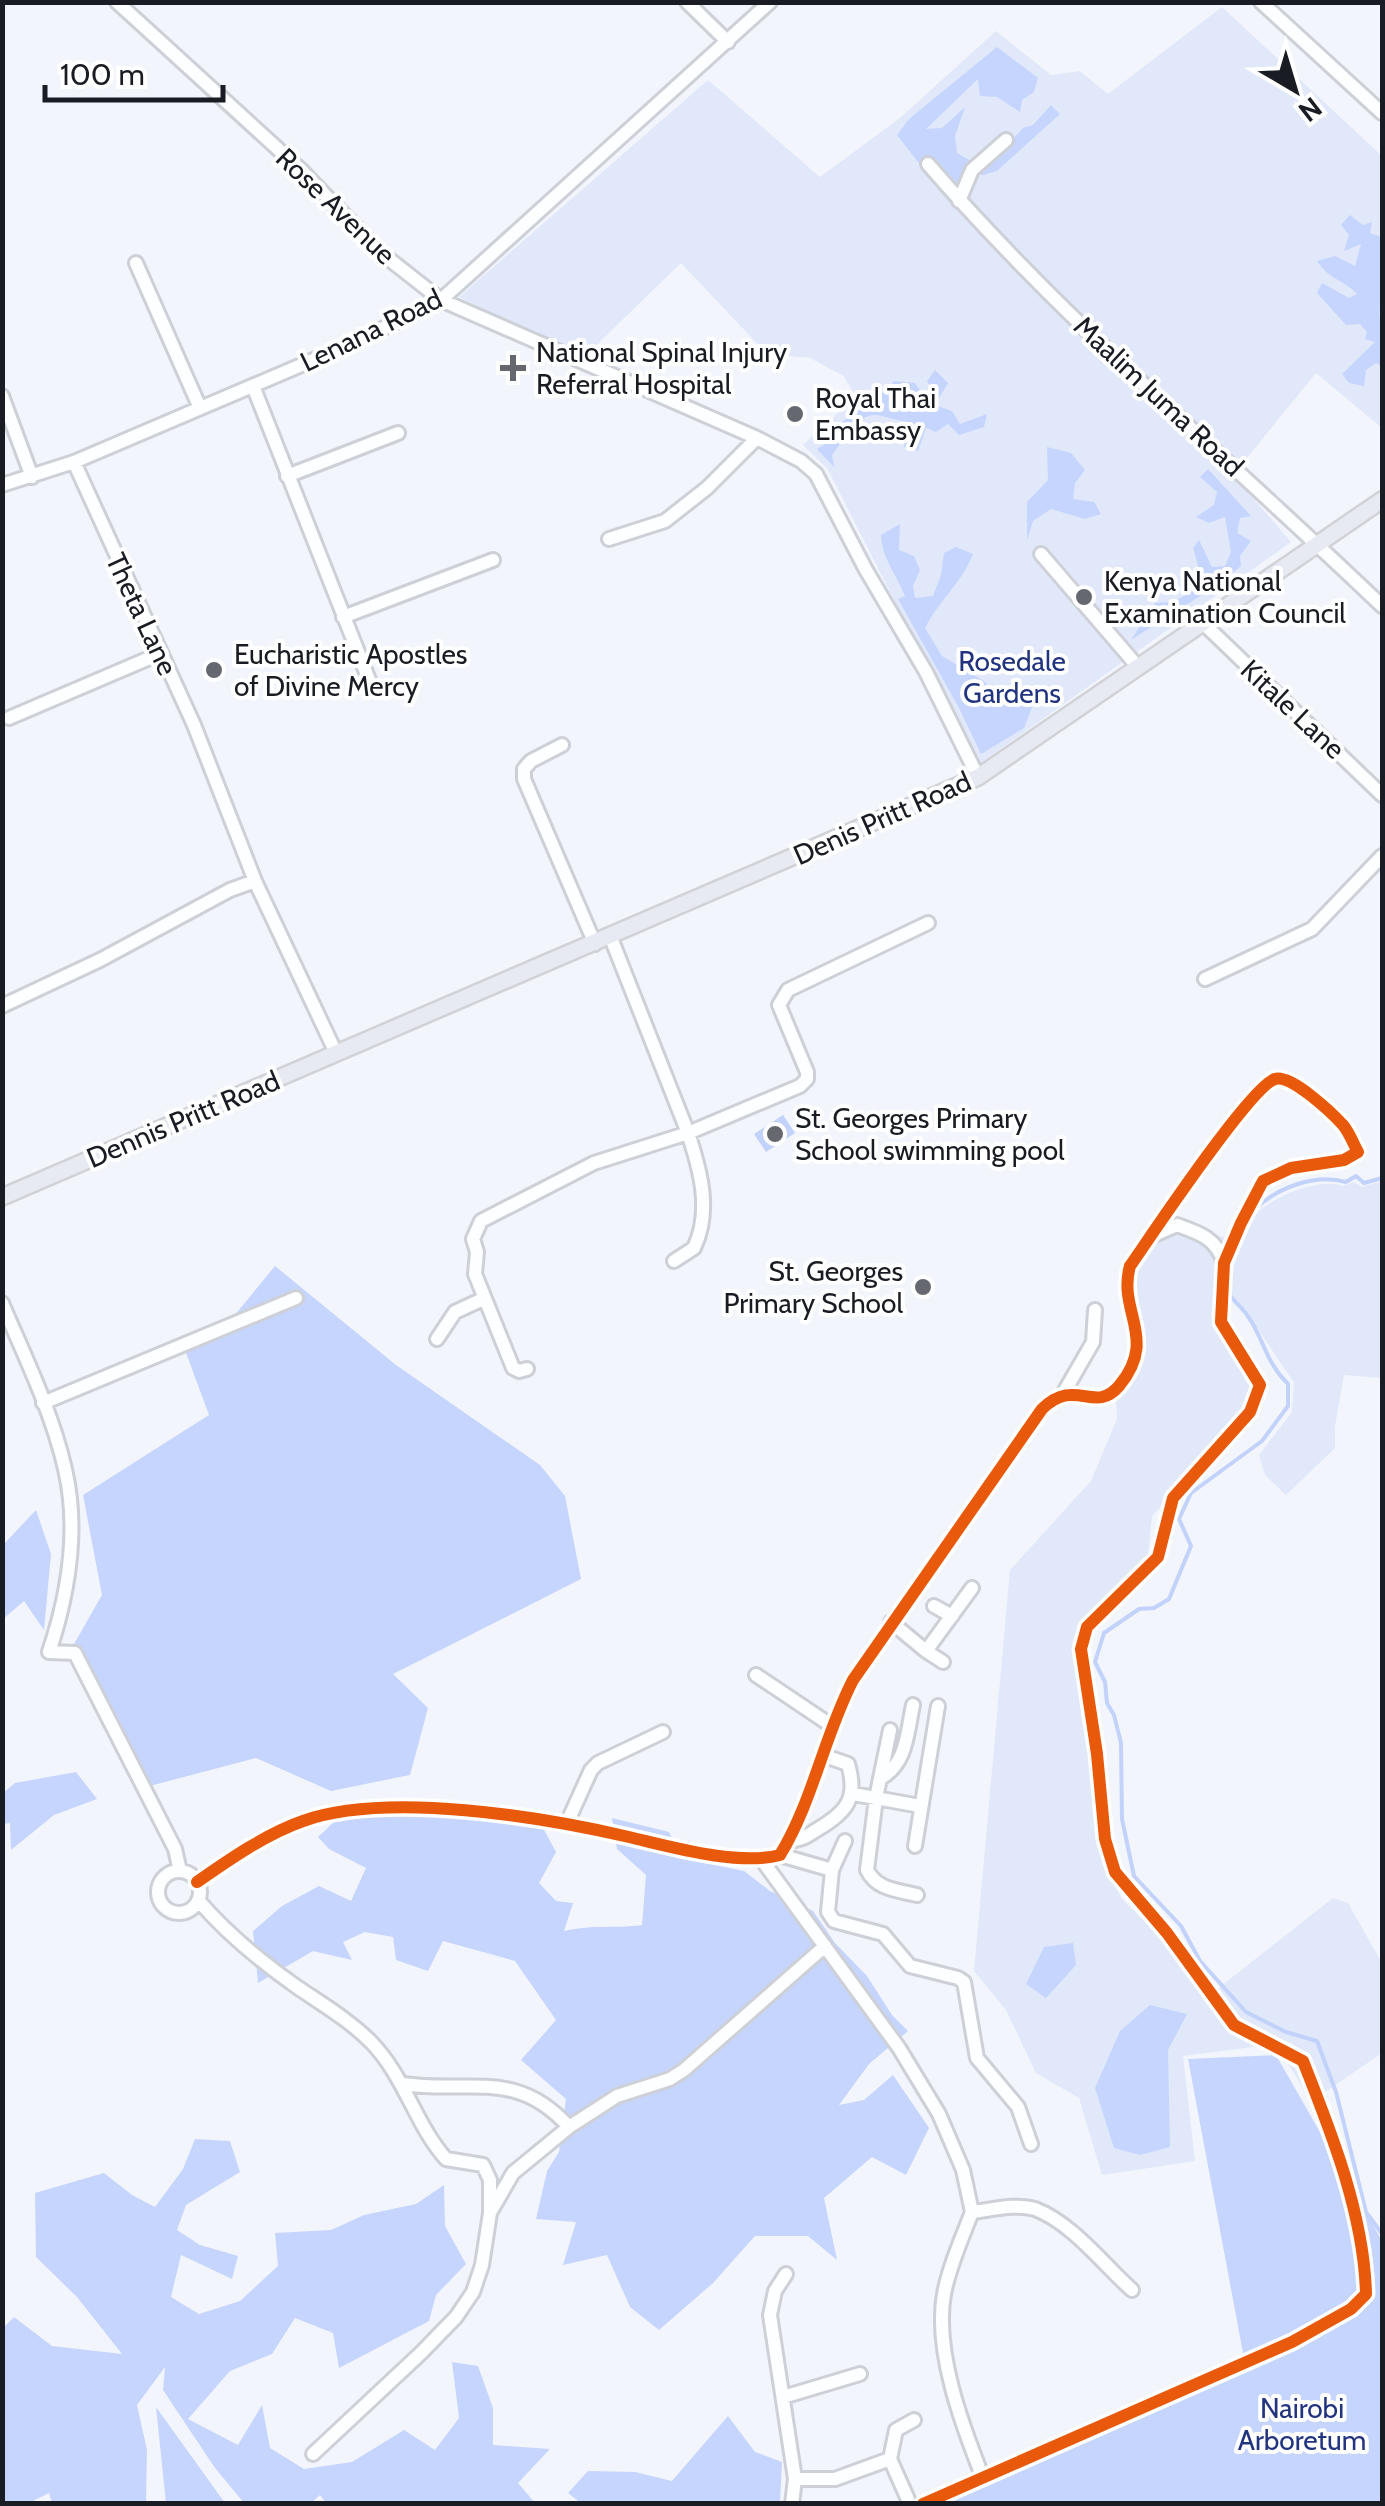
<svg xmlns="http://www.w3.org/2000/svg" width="1385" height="2506" font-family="Cabin,sans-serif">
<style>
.green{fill:#e0e8fa}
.forest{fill:#c6d5fd}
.water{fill:#c3d2fa}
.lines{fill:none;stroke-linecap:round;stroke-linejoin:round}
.stream{stroke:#c3d2fa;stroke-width:4}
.minor-casing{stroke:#cdd0d7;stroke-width:18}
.major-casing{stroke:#d1d2d6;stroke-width:20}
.minor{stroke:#fdfeff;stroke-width:12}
.major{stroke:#e7eaf3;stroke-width:15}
.cycleway-casing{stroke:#fff;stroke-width:19}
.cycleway{stroke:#e8590c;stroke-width:12}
.poi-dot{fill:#65686e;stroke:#fff;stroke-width:4}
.labels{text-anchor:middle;stroke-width:8;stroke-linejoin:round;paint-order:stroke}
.street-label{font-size:28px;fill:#191c22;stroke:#fff}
.poi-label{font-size:28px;fill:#191c22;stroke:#fff;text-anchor:start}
.park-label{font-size:28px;fill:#22347f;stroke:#fff}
</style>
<rect width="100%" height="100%" fill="#f2f5fc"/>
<path class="green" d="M 1222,7 L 1382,156 L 1382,428 L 1316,373 L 1233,475 L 1291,542 L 978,765 L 827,468 L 803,445 L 855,397 L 844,376 L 810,358 L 767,354 L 681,263 L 584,357 L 459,297 L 708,80 L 820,177 L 900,118 L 996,31 L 1051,75 L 1080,71 L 1108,94 Z
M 1382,1181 L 1382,1378 L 1344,1375 L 1335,1426 L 1335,1448 L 1286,1495 L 1265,1475 L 1259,1455 L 1292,1412 L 1294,1382 C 1271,1352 1256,1320 1230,1294 C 1231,1271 1232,1245 1245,1225 C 1260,1202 1316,1176 1343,1186 L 1354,1182 L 1362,1187 Z
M 1164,1232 L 1228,1237 L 1211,1313 L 1217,1329 L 1256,1387 C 1251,1423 1179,1489 1152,1516 L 1147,1565 L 1077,1630 L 1093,1761 L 1095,1823 L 1108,1863 L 1121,1898 L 1168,1944 L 1207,1997 L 1333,1898 L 1348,1903 L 1382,1963 L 1382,2053 L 1312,2101 L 1275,2044 L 1183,2056 L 1195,2161 L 1102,2175 L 1079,2098 L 1036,2073 L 1006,2010 L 974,1971 L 1010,1570 L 1091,1481 L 1117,1419 L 1116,1396 C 1140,1373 1143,1342 1139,1309 C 1138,1297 1133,1282 1137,1271 C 1141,1256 1155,1244 1164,1232 Z"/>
<path class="forest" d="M 997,47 L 1038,78 L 1034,92 L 1022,100 L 1020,112 L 997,97 L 980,96 L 978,79 L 926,129 L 942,128 L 965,107 L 955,136 L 957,153 L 971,161 L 1000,153 L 1023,128 L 1033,125 L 1051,105 L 1060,114 L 997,171 L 983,175 L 962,172 L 957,184 L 951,183 L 946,172 L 939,169 L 929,176 L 897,135 L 909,119 Z
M 1350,215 L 1363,225 L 1372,222 L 1370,233 L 1382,237 L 1382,302 L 1379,314 L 1382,317 L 1382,366 L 1376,363 L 1366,370 L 1364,386 L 1349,383 L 1342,374 L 1375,342 L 1365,339 L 1367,332 L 1360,324 L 1346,325 L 1317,293 L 1322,283 L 1349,298 L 1357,294 C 1343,279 1329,280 1317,261 L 1335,256 L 1355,266 L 1361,244 L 1344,251 L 1349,235 L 1341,225 Z
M 935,370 L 948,383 L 935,405 L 952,411 L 960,424 L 987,414 L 984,427 L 959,435 L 948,424 L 936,432 L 926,428 L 918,451 L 904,447 L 906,421 C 895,421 884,415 874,415 C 855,416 843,441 832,455 L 834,467 L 817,449 L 835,438 C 845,406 875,406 894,381 L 915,383 L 924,396 L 932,390 L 927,381 Z
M 1047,447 L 1071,453 L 1085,470 L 1075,483 L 1073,499 L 1094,502 L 1101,514 L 1085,519 L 1051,509 L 1033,521 L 1027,540 L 1027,502 L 1048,480 Z
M 1208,469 L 1251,516 L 1240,518 L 1237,533 L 1251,541 L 1240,556 L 1241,566 L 1219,584 L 1131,640 L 1155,603 L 1173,602 L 1193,591 L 1198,565 L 1193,548 L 1199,540 L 1212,567 L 1225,566 L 1231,552 L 1225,517 L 1209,523 L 1196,517 L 1214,505 L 1217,492 L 1200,477 Z
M 900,524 L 899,550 L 914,556 L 920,570 L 913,586 L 915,598 L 933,596 L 941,575 L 944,553 L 956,547 L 973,554 C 963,581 938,602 925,628 L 942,656 L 985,682 L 1002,704 L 1017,705 L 1018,690 L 1039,689 L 1024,728 L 981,754 L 959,708 L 898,599 L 905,596 C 896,573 882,559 881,535 Z
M 275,1266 L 396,1365 L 540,1465 L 565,1496 L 581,1579 L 393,1674 L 428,1708 L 410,1775 L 331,1791 L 256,1758 L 146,1787 L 74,1644 L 102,1595 L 83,1495 L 209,1415 L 182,1342 L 234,1316 Z
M 36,1510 L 51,1554 L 44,1630 L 24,1601 L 3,1619 L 3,1545 Z
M 76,1772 L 97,1799 L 54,1815 L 11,1850 L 10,1823 L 3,1824 L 3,1793 L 15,1783 Z
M 354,1803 L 450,1804 L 502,1823 L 543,1828 L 556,1852 L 539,1883 L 556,1901 L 573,1903 L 564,1931 C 595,1924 613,1929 642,1925 L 646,1875 L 617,1849 L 612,1818 L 669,1832 L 681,1858 L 744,1871 L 770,1891 L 813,1911 L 835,1943 L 867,1976 L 892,2015 L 908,2031 L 869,2064 L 839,2105 L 864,2100 L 893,2075 L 929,2128 L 906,2175 L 872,2157 L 824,2198 L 837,2260 L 808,2236 L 755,2236 L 713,2283 L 659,2330 L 630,2307 L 607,2255 L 563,2265 L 576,2222 L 536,2219 L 547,2171 L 559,2152 L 566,2099 L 521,2060 L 556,2020 L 515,1961 L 443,1941 L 428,1971 L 396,1960 L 393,1937 L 365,1932 L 343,1942 L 352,1960 L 313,1951 L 258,1983 L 253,1931 L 282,1906 L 319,1886 L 351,1901 L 366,1868 L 329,1849 L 318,1837 Z
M 1073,1943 L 1076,1965 L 1046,1998 L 1026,1984 L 1044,1947 Z
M 1150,2005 L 1187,2014 L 1168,2050 L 1170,2147 L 1140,2155 L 1114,2148 L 1095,2088 L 1120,2031 Z
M 1276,2055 L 1382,2241 L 1382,2503 L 920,2504 L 1246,2369 L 1188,2059 Z
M 195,2139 L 230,2141 L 240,2172 L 186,2205 L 177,2230 L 200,2245 L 238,2256 L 232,2279 L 181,2255 L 171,2297 L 199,2314 L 240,2301 L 278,2266 L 275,2233 L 331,2230 L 364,2215 L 416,2204 L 444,2185 L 445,2226 L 466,2264 L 436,2295 L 429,2321 L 339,2368 L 333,2333 L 295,2318 L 272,2354 L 230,2371 L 188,2419 L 238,2445 L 262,2405 L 270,2448 L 304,2469 L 352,2462 L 404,2430 L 435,2450 L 459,2418 L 452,2362 L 478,2366 L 493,2408 L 493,2445 L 550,2449 L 518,2483 L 535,2503 L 327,2504 L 320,2495 L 311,2503 L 244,2503 L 215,2468 L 163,2390 L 165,2367 L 137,2405 L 147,2450 L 146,2503 L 52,2503 L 49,2493 L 29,2503 L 3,2503 L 3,2328 L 14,2317 L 52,2346 L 122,2354 L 77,2297 L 36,2257 L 35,2193 L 104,2173 L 132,2195 L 155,2207 L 183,2169 Z
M 156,2407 L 225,2503 L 166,2503 Z
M 728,2416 L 755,2452 L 782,2462 L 780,2503 L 582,2504 L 568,2493 L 588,2471 L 635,2472 L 672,2481 Z"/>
<path class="water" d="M 783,1115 L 795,1133 L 766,1152 L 754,1134 Z"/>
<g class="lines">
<path class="stream" d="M 1255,1209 C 1277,1188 1315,1173 1346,1182 L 1356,1176 L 1364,1183 L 1382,1178
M 1227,1291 C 1232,1300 1241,1306 1247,1315 C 1264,1338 1265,1362 1288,1384 L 1288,1406 L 1262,1441 L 1191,1493 L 1179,1519 L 1191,1546 L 1169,1599 L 1154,1608 L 1139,1609 L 1104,1633 L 1095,1662 L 1105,1682 L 1107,1703 L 1114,1715 L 1121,1743 L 1122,1819 L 1134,1876 L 1181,1926 L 1200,1961 L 1246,2012 L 1286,2032 L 1317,2041 L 1336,2092 L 1366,2212 L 1382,2234"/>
<g class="minor-casing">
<path id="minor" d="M 117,2 L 302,171 L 380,252 L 441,300 L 757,438 L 801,461 L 816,474 L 866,570 L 926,672 L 978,777
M 687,2 L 728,42
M 1261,2 L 1382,113
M 928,164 C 1066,324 1230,460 1382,606
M 959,201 L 972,170 L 1006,140
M 136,263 L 200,408
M 253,386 L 373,690
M 2,396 L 32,477
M 287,476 L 398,433
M 2,485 L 74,462 L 353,343 L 441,300 L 770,2
M 609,539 L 665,521 L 707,488 L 757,438
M 1041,554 L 1138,667
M 343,617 L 493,560
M 1203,623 L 1382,795
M 9,718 L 159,654
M 562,745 L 531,761 L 524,769 L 524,779 L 595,944
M 255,881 L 336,1053
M 611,938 L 688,1133 L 800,1086 L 807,1079 L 807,1072 L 779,1005 L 788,990 L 928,923
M 1205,979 L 1312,929 L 1382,856
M 2,1006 L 100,960 L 230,890 L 255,881 L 194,725 L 74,462
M 1154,1235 L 1177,1225 C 1200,1233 1217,1239 1224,1263
M 2,1303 C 25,1357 52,1412 65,1469 C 79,1529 68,1595 49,1652 L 75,1653 L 175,1849 L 180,1871
M 437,1339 L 455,1312 L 483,1299
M 527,1369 L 519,1371 L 513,1368 L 475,1274 L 477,1252 L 473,1239 L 481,1221 L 594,1163 L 688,1133 C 700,1169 712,1211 694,1248 L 674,1261
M 1063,1394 L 1093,1342 L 1095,1310
M 43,1403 L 296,1298
M 934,1606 L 952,1616
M 891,1622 L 926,1651
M 943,1662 L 926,1651 L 972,1588
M 756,1675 L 832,1726
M 890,1730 L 876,1798 L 920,1806
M 881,1778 C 907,1763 907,1733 913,1705
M 853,1794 L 876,1798 L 867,1870 C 877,1890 897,1890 917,1895
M 567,1823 L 591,1770 L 598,1763 L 663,1732
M 789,1840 C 801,1841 808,1835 818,1829 C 847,1812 858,1798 848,1764 L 822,1755
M 915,1846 L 938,1706
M 780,1855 L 832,1870 L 828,1912 L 834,1921 L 883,1934 L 910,1966 L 958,1978 L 964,1982 L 977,2058 L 1018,2107 L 1031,2144
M 762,1860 L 899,2048 L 939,2114 L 963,2170 L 972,2212 C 991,2210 1016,2203 1035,2209 C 1072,2223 1103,2264 1132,2290
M 832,1870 L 845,1841
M158 1892a21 21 0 1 1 42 0a21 21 0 1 1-42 0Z
M 197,1882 C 230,1859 266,1834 303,1821 C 387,1791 543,1817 629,1837 C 672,1847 738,1866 780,1855 C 813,1801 824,1736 853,1680 L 1042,1409 C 1076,1376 1094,1415 1119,1386 C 1159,1338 1117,1312 1130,1266 C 1151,1236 1250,1087 1275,1079 C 1291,1074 1332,1113 1343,1125 C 1349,1132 1353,1143 1358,1152 L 1344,1160 L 1291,1168 L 1263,1181 L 1241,1223 L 1224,1263 L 1221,1322 L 1260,1385 L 1250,1412 L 1173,1498 L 1158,1557 L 1087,1627 L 1081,1649 L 1097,1754 L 1105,1839 L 1115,1872 L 1167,1933 L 1234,2025 L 1303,2061 C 1332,2134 1364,2215 1366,2294 L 1351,2309 L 1292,2342 L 923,2504
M 198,1900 C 227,1934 260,1961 297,1987 C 322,2004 349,2020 371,2042 C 405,2077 415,2124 446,2159 L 483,2165 L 490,2180 L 490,2213 L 482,2265 L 473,2292 L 456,2317 L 421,2353 L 313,2454
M 403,2084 C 470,2094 516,2068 569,2127
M 491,2211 L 513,2173 L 569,2127 L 617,2096 L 670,2079 L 684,2070 L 825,1946
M 972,2212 C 962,2238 949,2267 944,2294 C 934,2351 962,2425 983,2478
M 786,2274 L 775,2291 L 770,2315 L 795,2479
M 783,2397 L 860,2374
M 890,2459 L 896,2430 L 914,2420
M 792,2504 L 795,2479 L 835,2479 L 890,2459 L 910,2504"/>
</g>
<g class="major-casing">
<path id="major" d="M 2,1197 L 978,777 L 1382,500"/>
</g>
<use href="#minor" class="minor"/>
<use href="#major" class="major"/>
<g class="cycleway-casing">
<path id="cycleway" d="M 197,1882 C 230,1859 266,1834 303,1821 C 387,1791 543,1817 629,1837 C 672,1847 738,1866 780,1855 C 813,1801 824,1736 853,1680 L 1042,1409 C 1076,1376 1094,1415 1119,1386 C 1159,1338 1117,1312 1130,1266 C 1151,1236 1250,1087 1275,1079 C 1291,1074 1332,1113 1343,1125 C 1349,1132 1353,1143 1358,1152 L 1344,1160 L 1291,1168 L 1263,1181 L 1241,1223 L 1224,1263 L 1221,1322 L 1260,1385 L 1250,1412 L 1173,1498 L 1158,1557 L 1087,1627 L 1081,1649 L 1097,1754 L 1105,1839 L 1115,1872 L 1167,1933 L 1234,2025 L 1303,2061 C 1332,2134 1364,2215 1366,2294 L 1351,2309 L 1292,2342 L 923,2504"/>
</g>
<use href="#cycleway" class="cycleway"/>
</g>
<g class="poi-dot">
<path d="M508 353h10v10h10v10h-10v10h-10v-10h-10v-10h10z"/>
<circle cx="795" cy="414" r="10"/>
<circle cx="1084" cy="597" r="10"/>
<circle cx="214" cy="670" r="10"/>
<circle cx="775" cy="1134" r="10"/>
<circle cx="923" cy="1287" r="10"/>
</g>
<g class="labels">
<g class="street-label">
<text transform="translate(336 206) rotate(44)" y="10">Rose Avenue</text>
<text transform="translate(371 330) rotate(-26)" y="10">Lenana Road</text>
<text transform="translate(1159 396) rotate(43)" y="10">Maalim Juma Road</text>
<text transform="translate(142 614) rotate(65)" y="10">Theta Lane</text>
<text transform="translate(1293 709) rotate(43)" y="10">Kitale Lane</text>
<text transform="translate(882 818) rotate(-24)" y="10">Denis Pritt Road</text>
<text transform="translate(183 1119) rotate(-23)" y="10">Dennis Pritt Road</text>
</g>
<g class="poi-label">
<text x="536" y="362">National Spinal Injury<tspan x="536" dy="32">Referral Hospital</tspan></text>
<text x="815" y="408">Royal Thai<tspan x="815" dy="32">Embassy</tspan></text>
<text x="1104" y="591">Kenya National<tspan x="1104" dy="32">Examination Council</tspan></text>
<text x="234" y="664">Eucharistic Apostles<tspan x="234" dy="32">of Divine Mercy</tspan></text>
<text x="795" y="1128">St. Georges Primary<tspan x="795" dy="32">School swimming pool</tspan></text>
<text x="903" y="1281" text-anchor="end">St. Georges<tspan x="903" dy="32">Primary School</tspan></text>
</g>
<g class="park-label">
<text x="1012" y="671">Rosedale<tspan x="1012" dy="32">Gardens</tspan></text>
<text x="1302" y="2418">Nairobi<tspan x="1302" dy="32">Arboretum</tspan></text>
</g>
</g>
<rect width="1385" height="2506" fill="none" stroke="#191c22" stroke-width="10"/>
<g transform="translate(1295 90) rotate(142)" stroke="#ffffff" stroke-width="8" paint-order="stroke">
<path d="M0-8L18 38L0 25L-18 38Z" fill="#191c22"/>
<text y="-15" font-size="28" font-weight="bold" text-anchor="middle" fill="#191c22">N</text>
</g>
<path d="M45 85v15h178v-15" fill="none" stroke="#191c22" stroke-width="5"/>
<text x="60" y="85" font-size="30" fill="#191c22" stroke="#ffffff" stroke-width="8" paint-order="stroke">100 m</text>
</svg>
